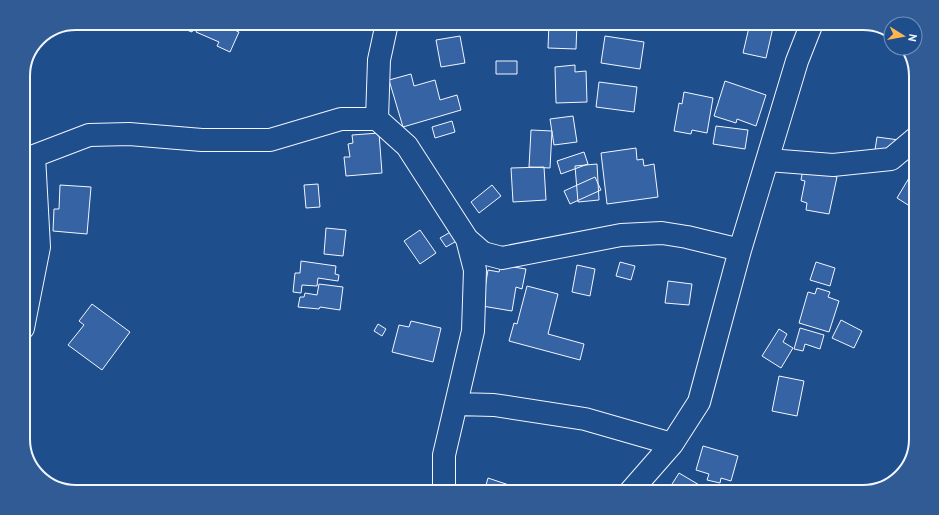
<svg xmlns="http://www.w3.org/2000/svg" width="939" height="515" font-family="'PT Sans',sans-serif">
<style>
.building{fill:#3563a3;stroke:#f2f6ff}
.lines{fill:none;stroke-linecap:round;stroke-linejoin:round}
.minor-casing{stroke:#f2f6ff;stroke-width:24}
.minor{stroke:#1f4e8c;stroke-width:22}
.rim{fill:none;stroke:#f2f6ff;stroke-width:2}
</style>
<rect width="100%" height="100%" fill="#1f4e8c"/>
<path class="building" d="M 181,23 L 196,23 L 192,32 L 179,27 Z
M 200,23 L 218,23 L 239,32 L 230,52 L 217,46 L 219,42 L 196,32 Z
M 549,23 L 577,23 L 576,49 L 548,48 Z
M 750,23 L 774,23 L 766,58 L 743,53 Z
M 460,36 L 465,63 L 441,67 L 436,40 Z
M 605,36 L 644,42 L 640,69 L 601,63 Z
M 496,61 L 517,61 L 517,74 L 496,74 Z
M 575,65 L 575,72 L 586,71 L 587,102 L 556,103 L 555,67 Z
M 916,73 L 916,88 L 909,83 Z
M 411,74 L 414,86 L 435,80 L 440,100 L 457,95 L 461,110 L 403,127 L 389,80 Z
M 725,81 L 766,95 L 756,126 L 737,119 L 736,123 L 714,116 Z
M 599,82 L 637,87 L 634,112 L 596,107 Z
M 684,92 L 713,98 L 707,133 L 692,130 L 691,134 L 674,131 L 679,103 L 682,104 Z
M 573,116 L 577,142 L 554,145 L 550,119 Z
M 452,121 L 455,132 L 435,138 L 432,127 Z
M 716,126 L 748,130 L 745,149 L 713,144 Z
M 531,130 L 552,131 L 550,168 L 529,167 Z
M 379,133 L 382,173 L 346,176 L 344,157 L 350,157 L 348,144 L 353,143 L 352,135 Z
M 877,137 L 899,140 L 896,153 L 875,150 Z
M 636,148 L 637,160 L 643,159 L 644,166 L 654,164 L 658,197 L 607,204 L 601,153 Z
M 584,152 L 588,164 L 561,174 L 557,161 Z
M 597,164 L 599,200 L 578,202 L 575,166 Z
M 544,167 L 546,200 L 513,202 L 511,168 Z
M 803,169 L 837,177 L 829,214 L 806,210 L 807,203 L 801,201 L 805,181 L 801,180 Z
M 912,173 L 916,176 L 916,210 L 897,198 Z
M 595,177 L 601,190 L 570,204 L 564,191 Z
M 318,184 L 320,207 L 306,208 L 304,185 Z
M 60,185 L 91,187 L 87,234 L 53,231 L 54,209 L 59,209 Z
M 492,185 L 501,196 L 479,213 L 471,202 Z
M 326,228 L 346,230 L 343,256 L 324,254 Z
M 420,230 L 436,253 L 420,264 L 404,241 Z
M 454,230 L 460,239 L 446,247 L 440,238 Z
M 301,261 L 336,266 L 335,274 L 339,275 L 338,281 L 318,278 L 317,286 L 302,285 L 301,293 L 293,292 L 295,273 L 300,273 Z
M 620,262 L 635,266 L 631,280 L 616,276 Z
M 816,262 L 835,268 L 830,286 L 810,280 Z
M 501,265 L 526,269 L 522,289 L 516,287 L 512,311 L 482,306 L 488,270 L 499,272 Z
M 577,265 L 595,269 L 590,296 L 572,292 Z
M 668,281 L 692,284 L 689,305 L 665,303 Z
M 319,284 L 343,287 L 340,310 L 320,307 L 319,309 L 298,307 L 300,297 L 304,297 L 305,293 L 317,295 Z
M 527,286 L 558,294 L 548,334 L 584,344 L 580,360 L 509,341 L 514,323 L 517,324 Z
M 817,288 L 830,292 L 828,297 L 839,301 L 829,332 L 799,323 L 808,292 L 815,294 Z
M 92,304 L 130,332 L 102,370 L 68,345 L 84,325 L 79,321 Z
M 841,320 L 862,331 L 854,348 L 832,338 Z
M 411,321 L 441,328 L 433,362 L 392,352 L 399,325 L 409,327 Z
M 378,324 L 386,329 L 382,336 L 374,331 Z
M 800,328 L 824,335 L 820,349 L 805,344 L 803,351 L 794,349 Z
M 779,329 L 787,334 L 783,342 L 793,348 L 781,368 L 762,356 Z
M 779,376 L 804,381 L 797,416 L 772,411 Z
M 703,446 L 738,456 L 731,481 L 721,478 L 720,483 L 707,480 L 709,474 L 696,470 Z
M 679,473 L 706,489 L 704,492 L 667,492 Z
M 488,478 L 509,485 L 507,492 L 484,492 Z"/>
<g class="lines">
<g class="minor-casing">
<path id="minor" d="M 377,119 L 379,60 L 387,23
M 23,158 L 34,156 L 89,135 L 129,134 L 202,140 L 270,140 L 341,119 L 377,119 L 407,146 L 467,239 L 475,270 L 473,331 L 444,455 L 444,492
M 768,160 L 833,165 L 891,159 L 916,138
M 467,239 L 483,253 L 502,258 L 621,235 L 662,233 L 687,237 L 740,250
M 23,328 L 39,247 L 34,156
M 456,404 L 494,405 L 585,419 L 672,444
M 630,492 L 672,444 L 699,402 L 740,250 L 797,61 L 812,23"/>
</g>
<use href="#minor" class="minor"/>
</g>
<path d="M0 0H939V515H0ZM76 30H863A46 46 0 0 1 909 76V439A46 46 0 0 1 863 485H76A46 46 0 0 1 30 439V76A46 46 0 0 1 76 30Z" fill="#305b95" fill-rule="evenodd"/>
<path class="rim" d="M76 30H863A46 46 0 0 1 909 76V439A46 46 0 0 1 863 485H76A46 46 0 0 1 30 439V76A46 46 0 0 1 76 30Z"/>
<g transform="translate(903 36) rotate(101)"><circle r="19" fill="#1f4e8c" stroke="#7391ba"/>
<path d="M0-3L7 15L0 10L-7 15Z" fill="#ffb74d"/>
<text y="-6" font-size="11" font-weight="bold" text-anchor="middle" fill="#f2f6ff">N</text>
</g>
</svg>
